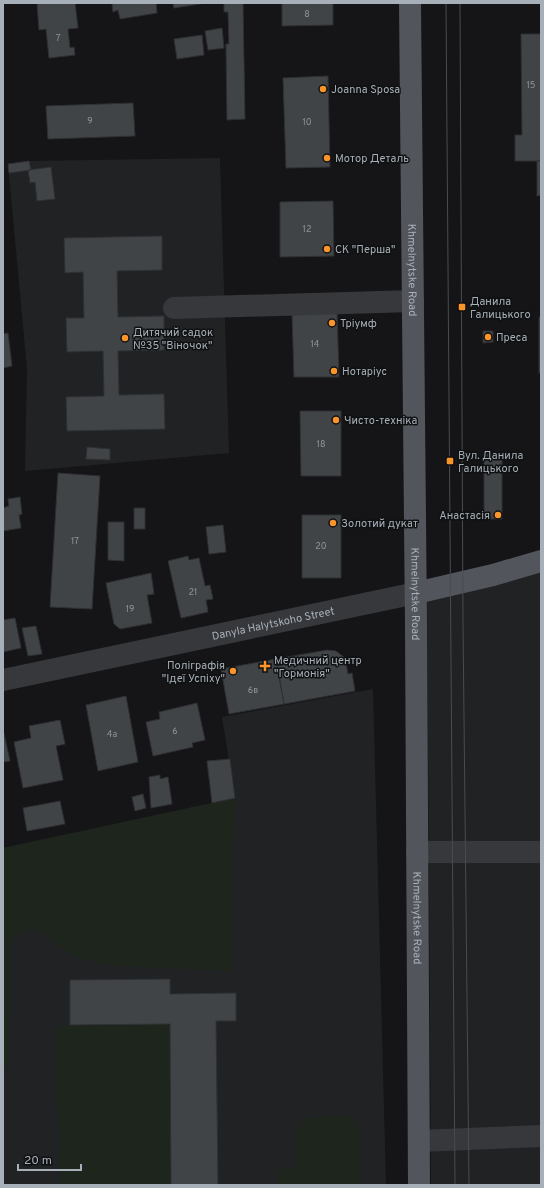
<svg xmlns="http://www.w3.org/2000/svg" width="544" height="1188" font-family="Overpass,sans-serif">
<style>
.built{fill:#212224}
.green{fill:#1d251d}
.building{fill:#414447;stroke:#2f3033}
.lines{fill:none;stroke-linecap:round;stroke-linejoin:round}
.minor{stroke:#36383c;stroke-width:22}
.major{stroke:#52565c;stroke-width:22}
.tram{stroke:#494c52;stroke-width:1}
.poi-dot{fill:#fa942b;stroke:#101112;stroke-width:1.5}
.labels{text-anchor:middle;stroke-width:3;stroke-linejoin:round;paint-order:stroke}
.number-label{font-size:9px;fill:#8e949c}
.poi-label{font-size:11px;fill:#a7afb8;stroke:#101112;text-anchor:start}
.street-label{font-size:11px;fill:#a7afb8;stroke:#101112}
</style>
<rect width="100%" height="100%" fill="#151517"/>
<path class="built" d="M 220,158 L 229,453 L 25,471 L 27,369 L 8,164 L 29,161 Z
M 541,562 L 541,1185 L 431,1185 L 427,591 Z
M 373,689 L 386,1185 L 3,1185 L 3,848 L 235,798 L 222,717 Z"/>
<path class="green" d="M 235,798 L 231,942 L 232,971 L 119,966 L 89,961 L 74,956 L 66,951 L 43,933 L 34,931 L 24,932 L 17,936 L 11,943 L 8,1069 L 3,1070 L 3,848 Z
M 170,1024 L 171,1185 L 60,1185 L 56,1026 Z
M 346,1116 L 352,1119 L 360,1131 L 361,1185 L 278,1185 L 277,1169 L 296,1168 L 294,1133 L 306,1118 Z"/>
<path class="building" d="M 37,3 L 75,3 L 78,28 L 68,29 L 70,48 L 74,47 L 75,55 L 49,58 L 46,29 L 39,30 Z
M 116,3 L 156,3 L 157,13 L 120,19 L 118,10 L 113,12 L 112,4 Z
M 173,3 L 206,3 L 174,8 Z
M 224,3 L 243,3 L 245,119 L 227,120 L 226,44 L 229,44 L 228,12 L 224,12 Z
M 282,3 L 333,3 L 333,25 L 282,26 Z
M 222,28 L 224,48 L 208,50 L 205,31 Z
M 521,34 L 541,34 L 541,161 L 515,161 L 515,135 L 522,135 Z
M 202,35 L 204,55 L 177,59 L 174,39 Z
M 328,76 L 330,167 L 286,168 L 283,78 Z
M 133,103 L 135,136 L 48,139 L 46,106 Z
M 29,161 L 31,170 L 9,173 L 8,164 Z
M 537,161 L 541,161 L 541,195 L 537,196 Z
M 51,167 L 55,199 L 37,201 L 35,182 L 30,183 L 28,170 Z
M 333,201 L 334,256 L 280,257 L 280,202 Z
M 162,236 L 162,270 L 117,271 L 118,317 L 164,316 L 164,350 L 118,351 L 119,395 L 164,394 L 165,429 L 67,431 L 66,397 L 104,396 L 103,351 L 67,352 L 66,318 L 84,318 L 83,272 L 65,273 L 64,238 Z
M 337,311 L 339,377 L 294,377 L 292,312 Z
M 539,317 L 541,317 L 541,373 L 539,373 Z
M 483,331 L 493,331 L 493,342 L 483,343 Z
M 8,333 L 12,366 L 3,368 L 3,334 Z
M 300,411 L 341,411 L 341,476 L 301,476 Z
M 87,447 L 110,449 L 110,460 L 86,459 Z
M 484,454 L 502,454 L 502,519 L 484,519 Z
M 58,473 L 100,476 L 92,609 L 50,607 Z
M 20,497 L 22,514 L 19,515 L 21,528 L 3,531 L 3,508 L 9,506 L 8,499 Z
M 134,508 L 145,508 L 145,529 L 134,529 Z
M 302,515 L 341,515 L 341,578 L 302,578 Z
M 108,522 L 124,522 L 124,561 L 108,560 Z
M 223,525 L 226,552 L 209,554 L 206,527 Z
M 188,556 L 189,560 L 199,558 L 205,586 L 210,585 L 213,599 L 206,600 L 208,612 L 181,618 L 168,561 Z
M 151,573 L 154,594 L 147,595 L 152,623 L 120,629 L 114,624 L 106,583 Z
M 15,618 L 21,648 L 3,652 L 3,620 Z
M 36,626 L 42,654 L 28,656 L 22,628 Z
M 327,650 L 336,651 L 345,658 L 348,674 L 352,673 L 355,691 L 284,704 L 276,659 Z
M 276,659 L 284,704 L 229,714 L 221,669 Z
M 126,696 L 138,762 L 98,771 L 86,705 Z
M 197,703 L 205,740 L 192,743 L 193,747 L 153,756 L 146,722 L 160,719 L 159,712 Z
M 60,720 L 65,744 L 56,746 L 63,780 L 23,788 L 14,742 L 31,738 L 29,726 Z
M 3,729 L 10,761 L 3,762 Z
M 230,759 L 235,798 L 212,803 L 207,761 Z
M 160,775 L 160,779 L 168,777 L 172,804 L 151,808 L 149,777 Z
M 143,794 L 146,808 L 135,811 L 132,797 Z
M 60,801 L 65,824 L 27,831 L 23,808 Z
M 170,979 L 170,994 L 236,993 L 236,1021 L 216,1021 L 218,1185 L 171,1185 L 170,1024 L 70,1025 L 70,980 Z"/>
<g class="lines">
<g class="minor">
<path d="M 174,308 L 413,301"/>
<path id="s1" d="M 3,680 L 416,593"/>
<path d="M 417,852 L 541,852"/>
<path d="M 419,1141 L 541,1136"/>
</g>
<g class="major">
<path id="s2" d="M 410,3 L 416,624 L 419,1185"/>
<path d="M 416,593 L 493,575 L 541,561"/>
</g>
<path class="tram" d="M 446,3 L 455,1185
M 460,3 L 463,623 L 469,1185"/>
</g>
<g class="poi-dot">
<circle cx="323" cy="89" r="4"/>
<circle cx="327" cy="158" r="4"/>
<circle cx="327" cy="249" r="4"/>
<rect x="458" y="303" width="8" height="8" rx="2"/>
<circle cx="332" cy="323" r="4"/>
<circle cx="488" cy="337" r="4"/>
<circle cx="125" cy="338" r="4"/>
<circle cx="334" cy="371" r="4"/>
<circle cx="336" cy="420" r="4"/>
<rect x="446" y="457" width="8" height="8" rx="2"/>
<circle cx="498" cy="515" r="4"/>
<circle cx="333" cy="523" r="4"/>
<path d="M263 660h4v4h4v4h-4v4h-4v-4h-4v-4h4z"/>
<circle cx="233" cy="671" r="4"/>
</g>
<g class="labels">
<g class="number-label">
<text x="307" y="17">8</text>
<text x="58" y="41">7</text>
<text x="531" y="88">15</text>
<text x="90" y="124">9</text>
<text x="307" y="125">10</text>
<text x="307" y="232">12</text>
<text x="315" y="347">14</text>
<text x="321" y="447">18</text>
<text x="75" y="544">17</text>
<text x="321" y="549">20</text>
<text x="193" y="595">21</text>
<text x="130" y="612">19</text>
<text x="253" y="693">6в</text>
<text x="175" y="734">6</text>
<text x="112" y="737">4а</text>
</g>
<g class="poi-label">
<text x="331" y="93">Joanna Sposa</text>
<text x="335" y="162">Мотор Деталь</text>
<text x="335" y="253">СК "Перша"</text>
<text x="470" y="305">Данила<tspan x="470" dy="13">Галицького</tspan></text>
<text x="340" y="327">Тріумф</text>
<text x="133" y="336">Дитячий садок<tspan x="133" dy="13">№35 "Віночок"</tspan></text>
<text x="496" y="341">Преса</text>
<text x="342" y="375">Нотаріус</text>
<text x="344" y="424">Чисто-техніка</text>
<text x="458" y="459">Вул. Данила<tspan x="458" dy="13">Галицького</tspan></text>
<text x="490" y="519" text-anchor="end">Анастасія</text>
<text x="341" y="527">Золотий дукат</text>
<text x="274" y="664">Медичний центр<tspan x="274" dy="13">"Гормонія"</tspan></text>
<text x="225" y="669" text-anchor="end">Поліграфія<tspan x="225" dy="13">"Ідеї Успіху"</tspan></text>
</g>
<g class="street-label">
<text dy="4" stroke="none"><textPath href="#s2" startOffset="267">Khmelnytske Road</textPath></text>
<text dy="4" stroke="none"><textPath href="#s2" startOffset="591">Khmelnytske Road</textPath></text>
<text dy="4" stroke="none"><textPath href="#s1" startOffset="276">Danyla Halytskoho Street</textPath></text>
<text dy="4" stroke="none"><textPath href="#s2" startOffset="915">Khmelnytske Road</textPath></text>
</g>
</g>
<rect width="544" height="1188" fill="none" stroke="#a7afb8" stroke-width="8"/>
<path d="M18 1164v6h63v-6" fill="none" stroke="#a7afb8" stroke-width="2"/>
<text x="24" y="1164" font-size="12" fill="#a7afb8" stroke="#101112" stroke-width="3" paint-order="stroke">20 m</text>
</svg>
